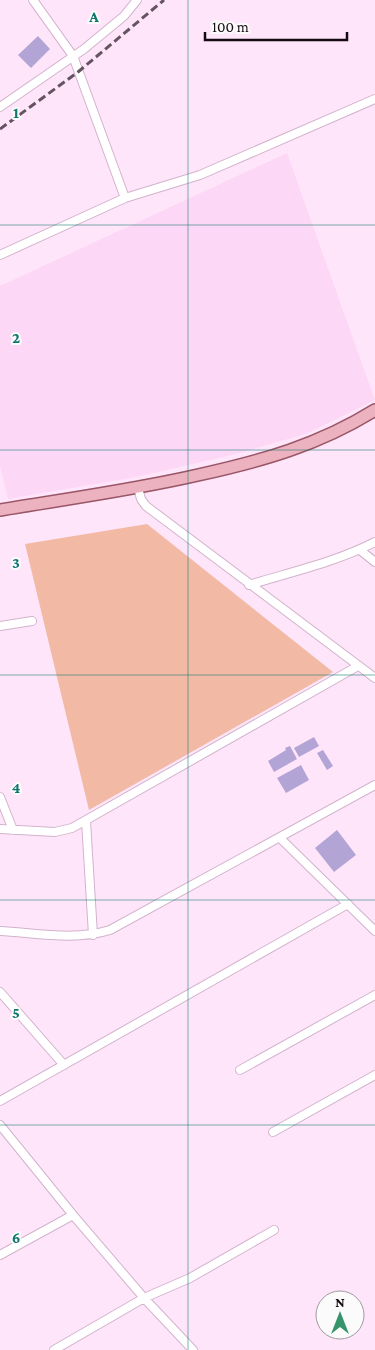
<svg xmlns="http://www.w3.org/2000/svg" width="375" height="1350" font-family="'Crimson Pro',serif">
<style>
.built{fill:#fdd7f6}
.green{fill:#f2baa5}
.building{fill:#b3a4d6}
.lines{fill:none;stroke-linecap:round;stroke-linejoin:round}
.street-casing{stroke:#d2b3cc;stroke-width:10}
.primary-casing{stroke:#995667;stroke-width:14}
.street{stroke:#fff;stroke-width:8}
.primary{stroke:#edb2bf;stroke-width:11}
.rail{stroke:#645461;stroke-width:3;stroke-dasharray:8 4;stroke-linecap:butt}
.grid{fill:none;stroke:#0f766e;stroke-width:1;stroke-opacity:0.55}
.grid-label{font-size:16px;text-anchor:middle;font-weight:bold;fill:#0f766e;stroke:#fbfbfb;stroke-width:4;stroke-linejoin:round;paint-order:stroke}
</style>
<rect width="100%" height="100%" fill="#ffe5fa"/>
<path class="built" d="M 287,153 L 375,400 L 306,434 L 232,455 L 136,477 L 8,499 L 0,466 L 0,286 Z"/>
<path class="green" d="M 147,524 L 333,672 L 89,810 L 25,544 Z"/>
<path class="building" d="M 38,36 L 50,49 L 31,68 L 18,55 Z
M 314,737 L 319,746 L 299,757 L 294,748 Z
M 290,746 L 297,759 L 274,772 L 268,761 L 286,750 L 285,748 Z
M 323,750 L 333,766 L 327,770 L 317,753 Z
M 301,765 L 309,780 L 286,793 L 277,778 Z
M 337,830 L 356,855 L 334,872 L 315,848 Z"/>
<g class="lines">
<g class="street-casing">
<path id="street" d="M 33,0 L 73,56 L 125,198
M 0,107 L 84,49 L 124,16 L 137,0
M 0,255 L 125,198 L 200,175 L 375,99
M 138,488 L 141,499 L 146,506 L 375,678
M 360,550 L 375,562
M 249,585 C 291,572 336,562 375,542
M 0,626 L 32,621
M 0,797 L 13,830
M 86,821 L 93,935
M 0,829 L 55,832 L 72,828 L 358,666
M 280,838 L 375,931
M 0,931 C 36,933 75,941 110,930 L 375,785
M 0,992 L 64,1065
M 240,1070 L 375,995
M 0,1101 L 348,904
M 0,1125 L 73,1215 L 144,1298 L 193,1350
M 273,1132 L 375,1075
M 0,1255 L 73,1215
M 54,1350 L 144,1298 L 190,1278 L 274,1230"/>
</g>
<g class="primary-casing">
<path id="primary" d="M 0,510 C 66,499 133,490 198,475 C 262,461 319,445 375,410"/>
</g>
<use href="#street" class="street"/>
<use href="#primary" class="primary"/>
<path class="rail" d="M 0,129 L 78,72 L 164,0"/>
</g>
<path class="grid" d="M 188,0 L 188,1350M 0,225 L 375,225M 0,450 L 375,450M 0,675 L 375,675M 0,900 L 375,900M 0,1125 L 375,1125"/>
<g class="grid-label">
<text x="94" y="22">A</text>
<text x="16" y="118">1</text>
<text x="16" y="343">2</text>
<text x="16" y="568">3</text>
<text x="16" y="793">4</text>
<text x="16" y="1018">5</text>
<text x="16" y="1243">6</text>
</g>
<g transform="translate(340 1315)"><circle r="24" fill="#fbfbfb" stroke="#9f9b9e"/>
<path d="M0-4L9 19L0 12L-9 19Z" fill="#36946c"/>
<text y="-8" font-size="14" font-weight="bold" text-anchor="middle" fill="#140a12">N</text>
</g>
<path d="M205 32v8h142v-8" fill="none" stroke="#140a12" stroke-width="2.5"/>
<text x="212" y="32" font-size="15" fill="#140a12" stroke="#fbfbfb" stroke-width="4" paint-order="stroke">100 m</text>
</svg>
